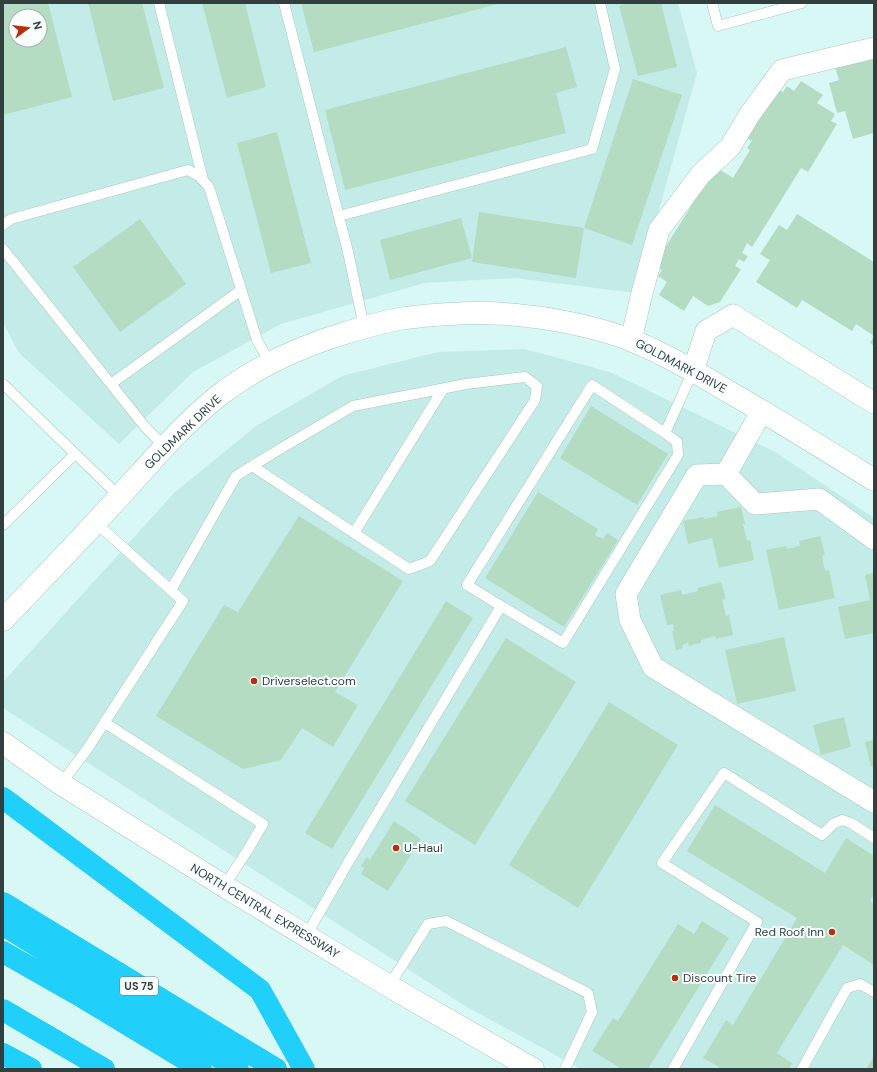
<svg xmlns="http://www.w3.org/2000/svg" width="877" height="1072" font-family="'DM Sans',sans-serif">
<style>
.built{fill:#c3ece9;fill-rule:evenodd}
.building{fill:#b3dcc3;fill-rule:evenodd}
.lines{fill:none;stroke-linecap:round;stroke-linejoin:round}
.lane-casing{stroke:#a8c7c4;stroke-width:11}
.street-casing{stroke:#a8c7c4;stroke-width:22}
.secondary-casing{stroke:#a8c7c4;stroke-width:23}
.highway-casing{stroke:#fff;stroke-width:23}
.lane{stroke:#fff;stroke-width:10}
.street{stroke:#fff;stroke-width:21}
.secondary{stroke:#fff;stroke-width:22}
.highway{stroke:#20d0fb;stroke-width:22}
.poi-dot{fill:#b82d0a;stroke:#f9fffe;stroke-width:1.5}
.labels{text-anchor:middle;stroke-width:4;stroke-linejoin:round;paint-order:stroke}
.shield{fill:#f9fffe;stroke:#6e7978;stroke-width:1}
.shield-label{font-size:11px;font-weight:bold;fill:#323f3e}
.street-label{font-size:12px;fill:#323f3e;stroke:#f9fffe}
.poi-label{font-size:12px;fill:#323f3e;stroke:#f9fffe;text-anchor:start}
</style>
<rect width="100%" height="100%" fill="#d8f8f5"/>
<path class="built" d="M 3,3 L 678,3 L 697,73 L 636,293 L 515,278 L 424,283 L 281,324 L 193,372 L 119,444 L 19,353 L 3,323 ZM 16,16 L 40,16 L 40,40 L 16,40 Z
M 525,349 L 610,372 L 775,452 L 874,518 L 874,1069 L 581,1069 L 465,1006 L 3,708 L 3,682 L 174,493 L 256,426 L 342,376 L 438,352 Z"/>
<path class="building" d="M 3,3 L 48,3 L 72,97 L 3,115 ZM 16,16 L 40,16 L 40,40 L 16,40 Z
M 88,3 L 142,3 L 164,88 L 113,101 Z
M 202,3 L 245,3 L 266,87 L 227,98 Z
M 301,3 L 498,3 L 498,4 L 314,52 Z
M 629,3 L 661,3 L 677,67 L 638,76 L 619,6 Z
M 566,47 L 577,87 L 556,93 L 566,133 L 345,190 L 325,110 Z
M 874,53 L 874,133 L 853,139 L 845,111 L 837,113 L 829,83 L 839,80 L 834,64 Z
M 633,79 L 682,95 L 632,245 L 584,228 Z
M 801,81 L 823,95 L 817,103 L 835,114 L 831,121 L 837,124 L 808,172 L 801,168 L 752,247 L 747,243 L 742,253 L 748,256 L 744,262 L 739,259 L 735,266 L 741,269 L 720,302 L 708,306 L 693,296 L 684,311 L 659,295 L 667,282 L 658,276 L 662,270 L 654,265 L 716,167 L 733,178 L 750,150 L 747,148 L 752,141 L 746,137 L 776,88 L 783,92 L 787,86 L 794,91 Z
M 277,132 L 311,263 L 271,273 L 237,143 Z
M 479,212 L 584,228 L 576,278 L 472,262 Z
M 797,214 L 874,262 L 874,346 L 870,343 L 874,336 L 856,324 L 852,331 L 802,300 L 797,308 L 756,282 L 770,260 L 760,254 L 779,225 L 787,230 Z
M 461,218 L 472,258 L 390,280 L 380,240 Z
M 140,219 L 186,284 L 120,332 L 73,267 Z
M 591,406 L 668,454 L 637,505 L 560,458 Z
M 538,492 L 598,529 L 595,535 L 603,539 L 607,533 L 618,540 L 564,627 L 485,578 Z
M 741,507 L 745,524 L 743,524 L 747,541 L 750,540 L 754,560 L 719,568 L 712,538 L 688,544 L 683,521 L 703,517 L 704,519 L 718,516 L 717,512 Z
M 299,516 L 403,581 L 335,692 L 358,705 L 333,747 L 302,728 L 281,760 L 243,769 L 156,716 L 224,605 L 238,612 Z
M 820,536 L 825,555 L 822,556 L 825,571 L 829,570 L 835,598 L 779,610 L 766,550 L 786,546 L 787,549 L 800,546 L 799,541 Z
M 874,573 L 874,633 L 845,639 L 838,607 L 870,600 L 865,575 Z
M 721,582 L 726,599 L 722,600 L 726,616 L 729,615 L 733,635 L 716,639 L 715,636 L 701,640 L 701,643 L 689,646 L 688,643 L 682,645 L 683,648 L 676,650 L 672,631 L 674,631 L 673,624 L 667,625 L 660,595 L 681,590 L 682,595 L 698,591 L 697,588 Z
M 446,601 L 473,618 L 332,849 L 305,833 Z
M 784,637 L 796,691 L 737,704 L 725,650 Z
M 506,638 L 576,682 L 475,845 L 405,801 Z
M 609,702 L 678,745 L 578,908 L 509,865 Z
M 844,717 L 851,747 L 821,755 L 813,725 Z
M 874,740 L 874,766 L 871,767 L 865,742 Z
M 715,805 L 825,873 L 846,838 L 874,856 L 874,894 L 870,901 L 874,904 L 874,965 L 843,945 L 777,1053 L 792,1063 L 789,1069 L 718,1069 L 719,1067 L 703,1058 L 726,1020 L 733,1025 L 797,918 L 687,851 Z
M 394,821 L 421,839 L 388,891 L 361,874 L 364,868 L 361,866 L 367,857 L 370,860 Z
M 702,921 L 729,938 L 648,1069 L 622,1069 L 592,1051 L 613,1018 L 618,1021 L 678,924 L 694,934 Z
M 874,1056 L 874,1069 L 866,1069 Z"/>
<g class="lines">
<g class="lane-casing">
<path id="lane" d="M 159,3 L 203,180
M 284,3 L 348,252 L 364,327
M 712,3 L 718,26 L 802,3
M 339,216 L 592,149 L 615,69 L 600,3
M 3,225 L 11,219 L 188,170 L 200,177 L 209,187 L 257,340 L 270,363
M 3,249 L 146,428 L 164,446
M 3,384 L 120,497
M 111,384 L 241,290
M 665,433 L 693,371
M 3,525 L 75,454
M 354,533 L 443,389
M 171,590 L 236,476 L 280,449 L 353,406 L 466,384 L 525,377 L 537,386 L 535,400 L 430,561 L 409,569 L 252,466
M 105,723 L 263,824 L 249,848 L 224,886
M 61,784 L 88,748 L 183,601 L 96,523
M 306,936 L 349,861 L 501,606 L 467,585 L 592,385 L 665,433 L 677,442 L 678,455 L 563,643 L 501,606
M 389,986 L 428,924 L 446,921 L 588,993 L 592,1012 L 565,1069
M 673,1069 L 757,922 L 662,863 L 724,773 L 822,835 L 833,824 L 842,820 L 851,823 L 874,838
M 802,1069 L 847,988 L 860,984 L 874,992"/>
</g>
<g class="street-casing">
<path id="street" d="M 631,340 L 642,293 L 659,230 L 701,174 L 730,147 L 750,114 L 782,70 L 874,48
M 693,371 L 706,331 L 733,315 L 874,403
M 726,474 L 762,411
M 874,539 L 819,499 L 755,504 L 726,474 L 697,475 L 626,594 L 630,620 L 653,667 L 874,802"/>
</g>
<g class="secondary-casing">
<path id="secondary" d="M 3,620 C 42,579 82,538 120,496 C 151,462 181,426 217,397 C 255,367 299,347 345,333 C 365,327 385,321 405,318 C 430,315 457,313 482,313 C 504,313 527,316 549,319 C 578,324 606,330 633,341 C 667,355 698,373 729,392 C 778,420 826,450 874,480
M 3,743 L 61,784 L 224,886 L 389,986 L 533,1069"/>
</g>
<g class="highway-casing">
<path id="highway" d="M 3,798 L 260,990 L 304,1069
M 3,903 L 276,1069
M 3,925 L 238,1069
M 3,952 L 82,997 L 201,1069
M 3,1010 L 104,1069
M 3,1054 L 31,1069"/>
</g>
<use href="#lane" class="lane"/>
<use href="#street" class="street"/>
<use href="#secondary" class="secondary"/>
<use href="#highway" class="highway"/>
</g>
<g class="poi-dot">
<circle cx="254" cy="681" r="4"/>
<circle cx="396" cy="848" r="4"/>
<circle cx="832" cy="932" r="4"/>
<circle cx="675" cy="978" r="4"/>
</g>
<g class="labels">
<rect class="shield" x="120" y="977" width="38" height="18" rx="3"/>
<g class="shield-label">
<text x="139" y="990">US 75</text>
</g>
<g class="street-label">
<text transform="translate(681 366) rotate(28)" y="4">GOLDMARK DRIVE</text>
<text transform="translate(183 432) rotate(-44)" y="4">GOLDMARK DRIVE</text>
<text transform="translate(265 911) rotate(31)" y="4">NORTH CENTRAL EXPRESSWAY</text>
</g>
<g class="poi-label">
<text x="262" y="685">Driverselect.com</text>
<text x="404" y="852">U-Haul</text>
<text x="824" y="936" text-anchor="end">Red Roof Inn</text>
<text x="683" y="982">Discount Tire</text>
</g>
</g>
<rect width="877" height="1072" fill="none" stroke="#323f3e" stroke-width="8"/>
<g transform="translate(28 28) rotate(75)"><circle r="19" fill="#f9fffe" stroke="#a9b2b1"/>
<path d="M0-3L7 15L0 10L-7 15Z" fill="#b82d0a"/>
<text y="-6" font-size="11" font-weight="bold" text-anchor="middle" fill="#323f3e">N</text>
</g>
</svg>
